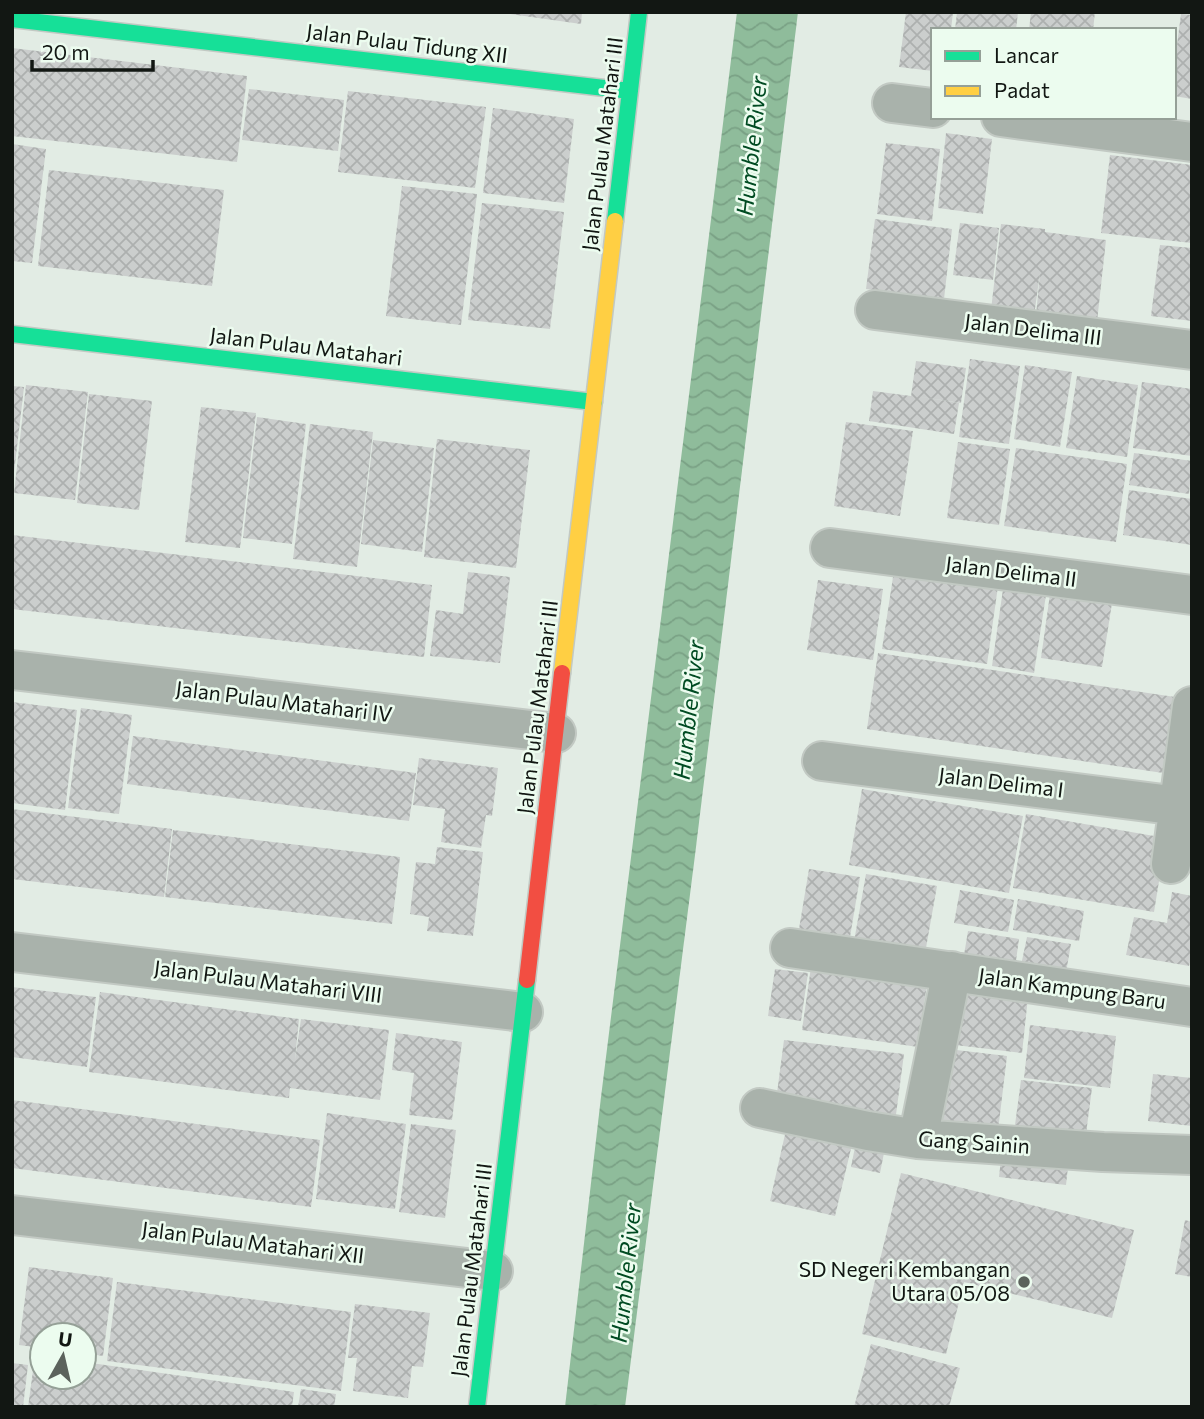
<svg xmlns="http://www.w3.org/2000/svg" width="1204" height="1419" font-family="Commissioner,sans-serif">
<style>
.water{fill:url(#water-waves)}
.building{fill:url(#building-cross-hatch)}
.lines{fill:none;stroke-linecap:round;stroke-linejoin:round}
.street-casing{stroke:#c2c9c3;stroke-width:42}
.fast-casing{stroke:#c2c9c3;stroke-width:19}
.slow-casing{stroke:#c2c9c3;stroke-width:19}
.jam-casing{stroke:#c2c9c3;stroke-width:19}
.street{stroke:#a9b2ab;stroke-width:38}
.fast{stroke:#16e098;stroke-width:16}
.slow{stroke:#ffcf43;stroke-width:16}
.jam{stroke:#f24e42;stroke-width:16}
.poi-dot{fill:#5b625c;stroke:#ecfcef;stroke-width:2.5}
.labels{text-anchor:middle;stroke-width:5;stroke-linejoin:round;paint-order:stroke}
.street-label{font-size:21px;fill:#121713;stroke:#ecfcef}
.poi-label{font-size:21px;fill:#121713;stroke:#ecfcef;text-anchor:end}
.water-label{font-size:23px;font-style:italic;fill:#004b22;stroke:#ecfcef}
</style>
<defs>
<pattern id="water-waves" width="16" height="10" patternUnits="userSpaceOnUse" patternTransform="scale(1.75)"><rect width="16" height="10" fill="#8fbc9b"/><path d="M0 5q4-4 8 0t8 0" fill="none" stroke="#7aa185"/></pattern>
<pattern id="building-cross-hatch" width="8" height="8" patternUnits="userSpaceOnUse" patternTransform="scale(1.75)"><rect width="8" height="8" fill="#cbcecd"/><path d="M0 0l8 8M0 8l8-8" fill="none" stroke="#adb0af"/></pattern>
</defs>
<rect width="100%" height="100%" fill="#e2ece4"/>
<path class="water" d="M 737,12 L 798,12 L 695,855 L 625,1407 L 565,1407 L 601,1097 Z"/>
<path class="building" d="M 510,12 L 582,12 L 581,24 L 510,14 Z
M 906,12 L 953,12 L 951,30 L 933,30 L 933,71 L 899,67 Z
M 957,12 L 1018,12 L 1016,30 L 955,30 Z
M 1031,12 L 1095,12 L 1093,30 L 1029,30 Z
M 1181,14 L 1192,15 L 1192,99 L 1174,96 L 1174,68 Z
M 12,48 L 247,76 L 237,162 L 12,136 Z
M 249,89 L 344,100 L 338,151 L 242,140 Z
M 348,91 L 486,107 L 475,188 L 338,172 Z
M 493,108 L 574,119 L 564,203 L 483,193 Z
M 946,133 L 992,139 L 983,214 L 938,208 Z
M 886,143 L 940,149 L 932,221 L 877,214 Z
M 12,144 L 46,149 L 32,263 L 12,261 Z
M 1110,155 L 1192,165 L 1192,243 L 1101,233 Z
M 49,170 L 224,190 L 212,286 L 38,266 Z
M 402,186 L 477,194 L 461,325 L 386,316 Z
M 482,203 L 564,212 L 550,329 L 468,320 Z
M 875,219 L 952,229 L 944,299 L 866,289 Z
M 960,223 L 999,228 L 993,280 L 953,275 Z
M 1001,224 L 1045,229 L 1045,232 L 1106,240 L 1097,322 L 1036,315 L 1040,273 L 1034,316 L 991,310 Z
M 1160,245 L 1192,248 L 1192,321 L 1151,316 Z
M 970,359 L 1020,366 L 1009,444 L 959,437 Z
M 916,361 L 966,368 L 961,403 L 915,396 L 959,403 L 954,434 L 869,421 L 873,391 L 911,396 Z
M 1025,365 L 1072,372 L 1060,447 L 1014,439 Z
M 1077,376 L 1138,385 L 1127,457 L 1066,448 Z
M 1142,382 L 1192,389 L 1192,456 L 1133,448 Z
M 26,385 L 88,392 L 75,500 L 14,493 Z
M 12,386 L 24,387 L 14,473 L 12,473 Z
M 89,394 L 152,401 L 139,510 L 77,503 Z
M 201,407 L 256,413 L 240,548 L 185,542 Z
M 257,417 L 306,424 L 292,544 L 243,538 Z
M 846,422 L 913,431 L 900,516 L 834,506 Z
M 310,424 L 373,432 L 357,567 L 293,559 Z
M 437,439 L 530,450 L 516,568 L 424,557 Z
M 373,440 L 434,448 L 422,552 L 361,544 Z
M 958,442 L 1010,449 L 999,525 L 947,518 Z
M 1016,448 L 1127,464 L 1116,542 L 1004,526 Z
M 1134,453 L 1192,461 L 1189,494 L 1129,485 Z
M 1129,490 L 1192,499 L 1192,545 L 1123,535 Z
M 12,535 L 432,585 L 424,657 L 12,609 Z
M 895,564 L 999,579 L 987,664 L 882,649 Z
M 468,572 L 510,577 L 500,663 L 430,656 L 436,610 L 463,614 Z
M 818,580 L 883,589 L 873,660 L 807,650 Z
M 1003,589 L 1046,595 L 1034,673 L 992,666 Z
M 1050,594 L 1112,603 L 1102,667 L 1041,658 Z
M 878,653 L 1175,697 L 1163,773 L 867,729 Z
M 12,702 L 77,710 L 65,810 L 12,803 Z
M 81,708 L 132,715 L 119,814 L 68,808 Z
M 133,736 L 416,773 L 409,821 L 127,784 Z
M 419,758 L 498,768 L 492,816 L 486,815 L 481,848 L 441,842 L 445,809 L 413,805 Z
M 862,789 L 1023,816 L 1009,893 L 849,865 Z
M 12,809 L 172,829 L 164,897 L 12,879 Z
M 1026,814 L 1166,838 L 1154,912 L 1013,888 Z
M 173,830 L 400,857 L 392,924 L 165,897 Z
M 437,847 L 483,852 L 473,936 L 427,931 L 429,917 L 410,914 L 416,862 L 435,864 Z
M 809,869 L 860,877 L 849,943 L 798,935 Z
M 866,874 L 937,886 L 924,959 L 853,947 Z
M 960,890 L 1014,900 L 1008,932 L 954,923 Z
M 1172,892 L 1192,896 L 1192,955 L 1189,966 L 1126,955 L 1134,917 L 1167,923 Z
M 1018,899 L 1084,911 L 1079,941 L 1013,930 Z
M 968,931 L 1019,939 L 1014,975 L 962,967 Z
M 1027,937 L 1071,944 L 1065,978 L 1020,970 Z
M 812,960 L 928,977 L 918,1047 L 802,1030 Z
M 775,969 L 808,973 L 801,1021 L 768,1016 Z
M 963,980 L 1029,988 L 1022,1053 L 955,1045 Z
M 12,987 L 96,997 L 87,1067 L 12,1057 Z
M 100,992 L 299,1019 L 295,1060 L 301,1019 L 389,1030 L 380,1100 L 290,1088 L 289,1098 L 89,1072 Z
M 1030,1025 L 1116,1036 L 1110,1088 L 1024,1078 Z
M 396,1033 L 462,1042 L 452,1120 L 409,1115 L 414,1073 L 392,1070 Z
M 784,1040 L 904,1054 L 895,1122 L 775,1108 Z
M 948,1049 L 1007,1056 L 997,1139 L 938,1132 Z
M 1153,1074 L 1192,1078 L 1192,1126 L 1148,1121 Z
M 1021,1080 L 1092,1088 L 1084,1149 L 1013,1140 Z
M 12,1100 L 320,1140 L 311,1207 L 12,1168 Z
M 327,1113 L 406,1124 L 395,1209 L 316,1199 Z
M 788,1121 L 854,1136 L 835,1216 L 770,1201 Z
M 411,1124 L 456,1130 L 445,1218 L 399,1212 Z
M 857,1137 L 886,1143 L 880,1173 L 851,1167 Z
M 1002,1150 L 1069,1158 L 1066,1185 L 999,1177 Z
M 901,1173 L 1134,1230 L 1112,1318 L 964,1282 L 946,1354 L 862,1334 Z
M 1185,1220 L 1192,1222 L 1192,1277 L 1175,1274 Z
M 29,1267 L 113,1278 L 103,1356 L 84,1353 L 84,1335 L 42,1335 L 42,1348 L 19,1345 Z
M 117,1282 L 351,1312 L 341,1391 L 107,1361 Z
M 355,1304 L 430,1313 L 423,1367 L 412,1366 L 408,1398 L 353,1391 L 357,1358 L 348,1358 Z
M 871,1344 L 960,1368 L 949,1407 L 854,1407 Z
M 35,1356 L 42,1357 L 42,1377 L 84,1377 L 84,1362 L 294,1392 L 292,1407 L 28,1407 Z
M 12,1363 L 28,1365 L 23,1407 L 12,1407 Z
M 301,1389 L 336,1394 L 334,1407 L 298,1407 Z"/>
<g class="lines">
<g class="street-casing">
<path id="street" d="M 892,103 L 933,108
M 1001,117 L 1192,142
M 875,310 L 1192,350
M 830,548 L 1192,595
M 12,670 L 556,733
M 822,761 L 1179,806
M 1171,864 L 1192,706
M 790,948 L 1192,1007
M 12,952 L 523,1012
M 760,1108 L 868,1131 L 918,1139 L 1103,1152 L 1192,1155
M 918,1139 L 952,971
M 12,1215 L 493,1271"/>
</g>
<g class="fast-casing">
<path id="fast" d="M 12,19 L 630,91
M 615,221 L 639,12
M 12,334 L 594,402
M 477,1407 L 527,980"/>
</g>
<g class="slow-casing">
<path id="slow" d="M 562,673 L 615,221"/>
</g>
<g class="jam-casing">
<path id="jam" d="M 527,980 L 562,673"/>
</g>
<use href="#street" class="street"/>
<use href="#fast" class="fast"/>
<use href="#slow" class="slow"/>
<use href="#jam" class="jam"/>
</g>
<circle class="poi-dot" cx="1024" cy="1282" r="7"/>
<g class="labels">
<g class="street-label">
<text transform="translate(407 44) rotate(7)" y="7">Jalan Pulau Tidung XII</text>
<text transform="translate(603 144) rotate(-83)" y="7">Jalan Pulau Matahari III</text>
<text transform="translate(1033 330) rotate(7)" y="7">Jalan Delima III</text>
<text transform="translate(306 347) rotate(7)" y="7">Jalan Pulau Matahari</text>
<text transform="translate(1011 572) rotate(7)" y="7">Jalan Delima II</text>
<text transform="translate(284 702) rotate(7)" y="7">Jalan Pulau Matahari IV</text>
<text transform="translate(538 707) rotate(-83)" y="7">Jalan Pulau Matahari III</text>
<text transform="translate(1001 783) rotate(7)" y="7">Jalan Delima I</text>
<text transform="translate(268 982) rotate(7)" y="7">Jalan Pulau Matahari VIII</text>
<text transform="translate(1072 989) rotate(8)" y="7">Jalan Kampung Baru</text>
<text transform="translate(974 1143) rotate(4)" y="7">Gang Sainin</text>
<text transform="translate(253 1243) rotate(7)" y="7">Jalan Pulau Matahari XII</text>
<text transform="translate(472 1270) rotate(-83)" y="7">Jalan Pulau Matahari III</text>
</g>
<g class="poi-label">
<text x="1010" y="1277">SD Negeri Kembangan<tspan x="1010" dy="24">Utara 05/08</tspan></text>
</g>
<g class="water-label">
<text transform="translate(752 146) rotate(-84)" y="8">Humble River</text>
<text transform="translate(689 710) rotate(-84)" y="8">Humble River</text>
<text transform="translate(626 1273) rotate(-84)" y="8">Humble River</text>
</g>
</g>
<rect width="1204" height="1419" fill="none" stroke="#121713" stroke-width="28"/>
<rect x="931" y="28" width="245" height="91" fill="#ecfcef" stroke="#95a097" stroke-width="2"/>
<rect x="945" y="51" width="35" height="10" fill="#16e098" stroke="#95a097" stroke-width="2"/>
<text x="994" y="63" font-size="21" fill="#121713">Lancar</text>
<rect x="945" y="86" width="35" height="10" fill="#ffcf43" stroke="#95a097" stroke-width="2"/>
<text x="994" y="98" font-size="21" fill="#121713">Padat</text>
<g transform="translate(63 1356) rotate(8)"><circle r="33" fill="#ecfcef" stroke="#95a097" stroke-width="2"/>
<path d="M0-5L12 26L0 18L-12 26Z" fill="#5b625c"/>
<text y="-10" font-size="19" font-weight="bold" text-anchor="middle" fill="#121713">U</text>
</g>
<path d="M32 60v10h121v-10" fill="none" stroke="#121713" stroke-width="3.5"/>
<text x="42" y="60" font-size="21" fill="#121713" stroke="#ecfcef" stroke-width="5" paint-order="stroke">20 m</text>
</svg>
